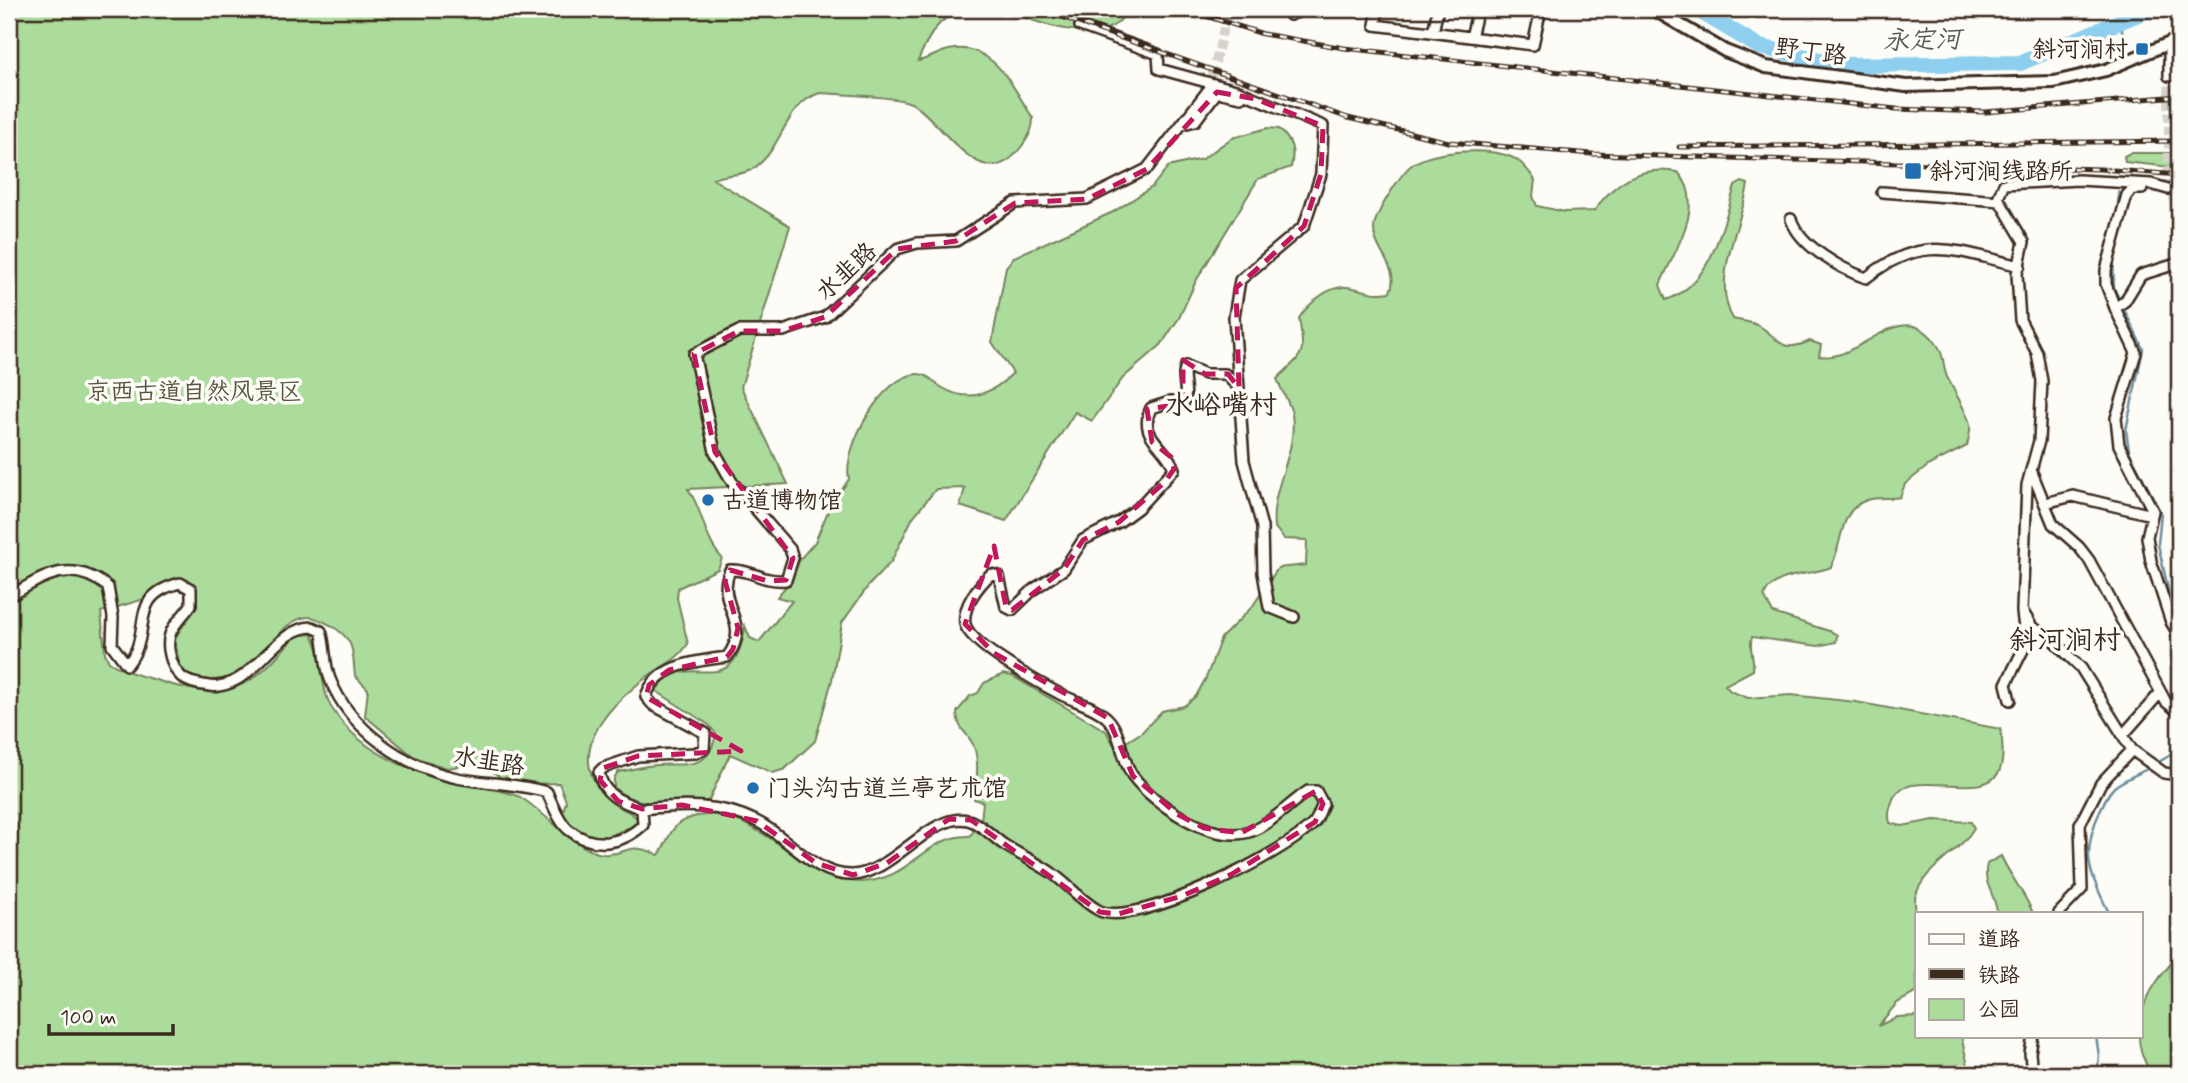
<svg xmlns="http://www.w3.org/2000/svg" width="2188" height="1083" font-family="Mynerve,'LXGW WenKai TC',sans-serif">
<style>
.green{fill:#acdc9c;stroke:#74835d;stroke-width:2}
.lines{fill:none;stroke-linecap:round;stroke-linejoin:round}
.stream{stroke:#6d8d9b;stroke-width:2.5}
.river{stroke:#8ecfef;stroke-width:16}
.minor-tunnel{stroke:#d6d2cc;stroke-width:9;stroke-dasharray:9 4.5;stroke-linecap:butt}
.minor-casing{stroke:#3b2a1e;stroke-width:14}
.major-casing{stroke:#3b2a1e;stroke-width:16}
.minor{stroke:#fdfcf7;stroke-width:9}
.major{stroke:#fdfcf7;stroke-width:10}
.rail-casing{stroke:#3b2a1e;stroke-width:5}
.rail{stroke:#fdfcf7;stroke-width:2.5;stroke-dasharray:8;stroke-linecap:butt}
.marked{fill:none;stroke:#c2185b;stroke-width:5;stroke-dasharray:14 9;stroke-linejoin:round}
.poi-dot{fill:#1f6fb2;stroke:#fdfcf7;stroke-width:2.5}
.labels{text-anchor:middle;stroke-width:7;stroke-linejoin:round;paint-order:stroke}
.poi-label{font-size:24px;fill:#3b2a1e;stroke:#fdfcf7;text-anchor:start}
.street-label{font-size:24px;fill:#3b2a1e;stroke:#fdfcf7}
.park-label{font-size:24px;fill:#57563e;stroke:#fdfcf7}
.water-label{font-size:26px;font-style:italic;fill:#545c5d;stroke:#fdfcf7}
.quarter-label{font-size:28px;fill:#3b2a1e;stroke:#fdfcf7}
</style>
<rect width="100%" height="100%" fill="#fdfcf7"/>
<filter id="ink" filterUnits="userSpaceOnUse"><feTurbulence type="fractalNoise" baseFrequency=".0143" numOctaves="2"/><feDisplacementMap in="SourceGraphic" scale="14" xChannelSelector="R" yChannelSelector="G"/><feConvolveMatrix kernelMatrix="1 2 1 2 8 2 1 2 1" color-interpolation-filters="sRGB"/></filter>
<g filter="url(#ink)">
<path class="green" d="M 9,9 L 982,9 C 971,16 961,12 950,16 C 935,23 924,46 918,61 C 929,59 939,52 949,50 C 994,40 1013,89 1033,118 C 1033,132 1026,141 1018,151 C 980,198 940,117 911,103 C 897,96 838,94 820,93 C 783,104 783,152 751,170 C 739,176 726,174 713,179 L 790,226 L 741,387 L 788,484 L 688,489 C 704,511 703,538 722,558 L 718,569 L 678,588 L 677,598 L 688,644 C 677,661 663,665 647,677 C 607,707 561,755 610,801 C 618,808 629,810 637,818 L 638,824 L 602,839 L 564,826 L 561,819 L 566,801 L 559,783 L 531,784 L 500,777 L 482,763 L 447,768 L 414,757 L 365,716 L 368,689 L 355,676 C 352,651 356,641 332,626 C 325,622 315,616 307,617 C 270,622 264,680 210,680 C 198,680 189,676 180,669 L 175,639 C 184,621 204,606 194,584 L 101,612 L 105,653 L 109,662 C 126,673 147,677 165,683 C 232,702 252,687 295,636 L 312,634 C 325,657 318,686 333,710 C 362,755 417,775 468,785 C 485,789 504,789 520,797 C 543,810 576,851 603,854 C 629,856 624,840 659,855 C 667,844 670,827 683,821 C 745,790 802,883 860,882 C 913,880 924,835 970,836 L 981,821 L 983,802 L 974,799 C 976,782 980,764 974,747 C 969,732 958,733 957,712 L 970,696 L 978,693 L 984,683 L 1003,674 L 1012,676 L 1106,731 L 1114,745 L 1128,741 L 1142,732 L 1162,711 L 1184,706 L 1196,696 L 1206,678 L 1221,638 L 1252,607 L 1278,568 L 1306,565 L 1307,540 L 1284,539 L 1274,526 C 1270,488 1298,453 1292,414 C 1290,403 1281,390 1277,379 C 1303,353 1306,358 1299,318 C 1308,305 1327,286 1345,287 C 1364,288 1369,296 1390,292 C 1402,266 1368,248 1375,222 C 1379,209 1402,171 1413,164 C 1436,150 1494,146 1517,160 C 1525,165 1530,173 1535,180 L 1533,196 L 1537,206 L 1565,212 L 1594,211 C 1615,181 1640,165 1678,172 C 1708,205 1673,252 1660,285 L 1666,300 C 1711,285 1723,226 1735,186 L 1742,182 L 1748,184 C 1742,225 1710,279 1733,319 C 1741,321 1754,322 1761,327 C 1781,340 1780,354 1810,341 L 1821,345 L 1819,356 C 1861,364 1902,291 1938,346 C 1944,354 1943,367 1947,377 C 1952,387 1969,416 1970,425 C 1971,431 1968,440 1967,446 L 1929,465 L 1905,484 L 1900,497 C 1890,499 1876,497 1867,500 C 1838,509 1843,545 1831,567 C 1810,576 1774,572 1764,596 L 1773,613 L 1832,632 L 1837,635 L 1836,642 L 1818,646 L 1752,637 C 1748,648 1755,658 1753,670 L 1725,685 L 1730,691 L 1748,698 L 1791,695 L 1856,702 L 2001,729 C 2002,742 2005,759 1999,772 C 1982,804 1903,763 1892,802 C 1889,810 1888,815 1890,823 L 1902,826 L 1934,820 L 1971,822 L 1974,828 C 1958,855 1923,867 1915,898 L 1917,992 L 1897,1003 L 1878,1026 L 1897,1017 L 1917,1016 L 1917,1036 L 1961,1036 L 1970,1074 L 9,1074 Z
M 1005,9 L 1123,9 L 1125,12 C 1111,50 1030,22 1005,9 Z
M 1268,128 L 1279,129 C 1292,141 1295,150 1291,167 L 1258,179 L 1196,281 L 1179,318 L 1161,345 L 1123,378 L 1092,421 L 1075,412 L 1006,521 L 960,506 L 965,488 L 936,489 L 913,517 L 891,562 L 869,585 L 842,623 L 832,680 L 815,741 L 785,769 L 773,773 L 730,754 L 709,800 L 701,803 C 673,803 635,808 614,788 L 614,778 L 618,772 C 630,770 643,766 656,765 C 686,763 709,771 716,734 L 709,725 L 656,691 C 684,643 734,709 745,626 L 750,638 L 759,642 L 792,601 L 777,597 L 792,579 L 800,559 L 815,542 L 829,509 L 849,479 C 842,448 883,374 918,374 C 928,374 933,382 941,387 C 969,404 992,394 1013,373 L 992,342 L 1006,267 L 1014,257 L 1113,212 L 1152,187 L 1168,167 L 1202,159 L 1232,138 Z
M 2130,153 L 2179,153 L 2179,168 L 2125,162 L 2124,156 Z
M 2001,856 C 2010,876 2024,892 2033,913 L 1997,913 C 1996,894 1982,885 1987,864 Z
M 2179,955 L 2179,1074 L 2152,1074 C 2123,1032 2146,989 2179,955 Z"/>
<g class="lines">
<path class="stream" d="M 2122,50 L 2122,21
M 2117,215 L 2119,192
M 2113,256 L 2114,288 L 2120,301
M 2123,307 L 2143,349 L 2126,430 L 2129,451 L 2161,513 L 2158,544 L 2173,611 L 2179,621
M 2157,763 L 2179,750
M 2109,913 C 2089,871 2080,856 2100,811 C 2104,802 2109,790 2117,785 C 2127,778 2140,773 2151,767
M 2096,1036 L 2099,1056 L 2097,1074"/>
<path class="river" d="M 1696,9 L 1760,47 L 1844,65 L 2020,63 L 2150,9"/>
<path class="minor-tunnel" d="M 1209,89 L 1228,9
M 2168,189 L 2169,76"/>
<g class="minor-casing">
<path id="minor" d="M 1378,9 L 1375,25 L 1533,45 L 1541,9
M 1290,15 L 1305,9
M 1080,26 L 1158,54 L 1159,69 L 1236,90 L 1323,126 L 1321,174 L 1304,226 L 1240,280 L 1234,317 L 1244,461 L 1262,527 L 1263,573 L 1269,607 L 1294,617
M 1433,32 L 1438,9
M 1471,37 L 1478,9
M 2169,76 L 2169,43
M 1183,124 L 1195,121 L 1217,92 L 1241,97
M 1882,192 L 2000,201
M 1791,219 C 1800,246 1841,269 1866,278 C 1923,233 1956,251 2020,266
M 2179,263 L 2141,275 L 2125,301 L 2115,308 L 2136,353 L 2116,418 L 2119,445 L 2153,511 L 2147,537 L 2151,561 L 2171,622 L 2179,635
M 2115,308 L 2106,284 L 2106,270 L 2127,195 L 2133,189 L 2142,189
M 2031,470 L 2053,524 L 2079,547 L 2089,560 L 2166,702 L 2175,709 L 2179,706
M 2045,503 L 2073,496 L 2152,515
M 9,597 C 45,575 71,558 108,587 L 113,617 L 112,645 L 127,665 C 155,632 125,597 180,583 L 191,589 L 191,605 C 180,621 166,628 169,650 C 172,668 179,681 198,684 C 205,685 213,688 219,686 C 258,680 275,628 312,627 L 321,631 C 326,646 324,664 330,679 C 350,730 405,767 457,778 C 487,784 517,783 547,792 C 552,803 559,822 569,830 C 593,849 621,845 643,825 L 642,809 C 622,802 603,796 599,772 L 603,768 L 638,756 L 695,753 L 704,749 L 705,733 L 653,705 L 646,697 C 655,664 698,661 727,657 C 754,623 714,605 730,570 C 753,569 760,582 786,580 L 793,558 L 790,549 L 732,482 L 715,452 L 694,354 L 739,331 L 783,331 L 825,317 L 897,249 L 917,243 L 956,241 L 1015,203 L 1087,199 L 1147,169 L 1209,89
M 2010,700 L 2006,684 L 2026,644 L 2022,612
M 2123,735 L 2160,693
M 2132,750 L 2081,668 L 2051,638 L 2032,627 L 2022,610 L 2027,485 L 2039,441 L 2042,381 L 2037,353 L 2020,320 L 2017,274 L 2024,242 L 1998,198 L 2004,184 L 2078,180 L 2151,184 L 2168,189
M 642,809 C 681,805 720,803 756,821 C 788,836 814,876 852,875 C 894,873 930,812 968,820 C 980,823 993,837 1003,844 C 1018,854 1034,861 1049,871 C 1066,882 1080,900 1098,910 C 1134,931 1286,852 1314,823 C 1318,818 1320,810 1323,804 L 1316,791 L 1308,791 C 1290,803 1272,823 1252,831 C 1214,845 1154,805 1132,775 C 1121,758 1121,730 1106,717 C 1093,705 1074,702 1058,693 C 1039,683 970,645 965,624 C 962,606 979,585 991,574 L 999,576 L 1006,607 L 1012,610 L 1034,589 L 1064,569 L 1083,540 L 1119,522 L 1138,508 L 1174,469 C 1167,445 1137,438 1151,408 L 1170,402 L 1183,404 C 1190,391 1180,378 1186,366 L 1205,374 L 1225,374 L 1239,388
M 2059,913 L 2082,889 L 2080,824 L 2101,783 L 2132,750 L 2164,773 L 2179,775
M 2032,1074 L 2030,1053 L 2033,1036"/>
</g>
<g class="major-casing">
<path id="major" d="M 1653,9 L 1725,51 L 1766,67 L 1906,86 L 2054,82 L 2106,70 L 2179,39"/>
</g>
<use href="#minor" class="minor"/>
<use href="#major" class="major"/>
<g class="rail-casing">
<path id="rail" d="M 1039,9 L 1348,118 L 1449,142 L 1592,154 L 2100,169 L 2179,175
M 1184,9 L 1263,34 L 1344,48 L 1896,109 L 1986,112 L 2179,96
M 1679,147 L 2179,141"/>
</g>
<use href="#rail" class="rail"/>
</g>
</g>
<path class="marked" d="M 1217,92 L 1256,99 L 1323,126 L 1321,174 L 1304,226 L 1236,288 L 1239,388 L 1228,374 L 1205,374 L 1183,360 L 1183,404 L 1147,409 L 1152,442 L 1171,457 L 1174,469 L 1165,482 L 1119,522 L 1083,540 L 1064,569 L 1012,610 L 1006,607 L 994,546 L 965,624 L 994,653 L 1108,718 L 1133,776 L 1177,814 L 1204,828 L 1241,833 L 1316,791 L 1323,804 L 1315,822 L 1232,874 L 1182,896 L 1118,914 L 1100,912 L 971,820 L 949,819 L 887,863 L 853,875 L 816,863 L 757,821 L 682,805 L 642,809 L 618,801 L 600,780 L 603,768 L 638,756 L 741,751 L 646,697 L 649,685 L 669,670 L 727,657 L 733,649 L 738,628 L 725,581 L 730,570 L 768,581 L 786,580 L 793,558 L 715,452 L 694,354 L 739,331 L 783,331 L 825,317 L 897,249 L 956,241 L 1015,203 L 1087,199 L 1147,169 Z"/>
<g class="poi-dot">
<rect x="2135" y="42" width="14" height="14" rx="3.5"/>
<rect x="1904" y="162" width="18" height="18" rx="3.5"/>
<circle cx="708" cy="500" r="7"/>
<circle cx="753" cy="788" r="7"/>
</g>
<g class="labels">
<g class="poi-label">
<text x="2128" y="57" text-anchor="end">斜河涧村</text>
<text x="1929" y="179">斜河涧线路所</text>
<text x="722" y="508">古道博物馆</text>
<text x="767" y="796">门头沟古道兰亭艺术馆</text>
</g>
<g class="street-label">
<text transform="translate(1811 51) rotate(8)" y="8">野丁路</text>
<text transform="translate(846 271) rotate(-43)" y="8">水韭路</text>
<text transform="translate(489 761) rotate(9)" y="8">水韭路</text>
</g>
<g class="park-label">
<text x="194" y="399">京西古道自然风景区</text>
</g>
<g class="water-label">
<text transform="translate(1922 39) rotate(-1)" y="9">永定河</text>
</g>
<g class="quarter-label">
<text x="1221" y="414">水峪嘴村</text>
<text x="2065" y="649">斜河涧村</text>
</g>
</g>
<rect width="2188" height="1083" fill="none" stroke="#fdfcf7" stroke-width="35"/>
<rect x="18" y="18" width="2153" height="1048" fill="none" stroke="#3b2a1e" stroke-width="2.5" filter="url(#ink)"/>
<rect x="1915" y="912" width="228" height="126" fill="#fdfcf7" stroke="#afa8a0" stroke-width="2"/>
<rect x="1929" y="934" width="35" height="10" fill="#fdfcf7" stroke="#afa8a0" stroke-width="2"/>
<text x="1978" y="946" font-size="21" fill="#3b2a1e">道路</text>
<rect x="1929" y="969" width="35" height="10" fill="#3b2a1e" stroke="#afa8a0" stroke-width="2"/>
<text x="1978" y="982" font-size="21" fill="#3b2a1e">铁路</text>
<rect x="1929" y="999" width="35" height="21" fill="#acdc9c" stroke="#afa8a0" stroke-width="2"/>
<text x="1978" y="1016" font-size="21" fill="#3b2a1e">公园</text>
<path d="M49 1024v10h124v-10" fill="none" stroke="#3b2a1e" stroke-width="3.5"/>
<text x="60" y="1024" font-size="21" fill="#3b2a1e" stroke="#fdfcf7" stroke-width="5" paint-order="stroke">100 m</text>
</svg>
